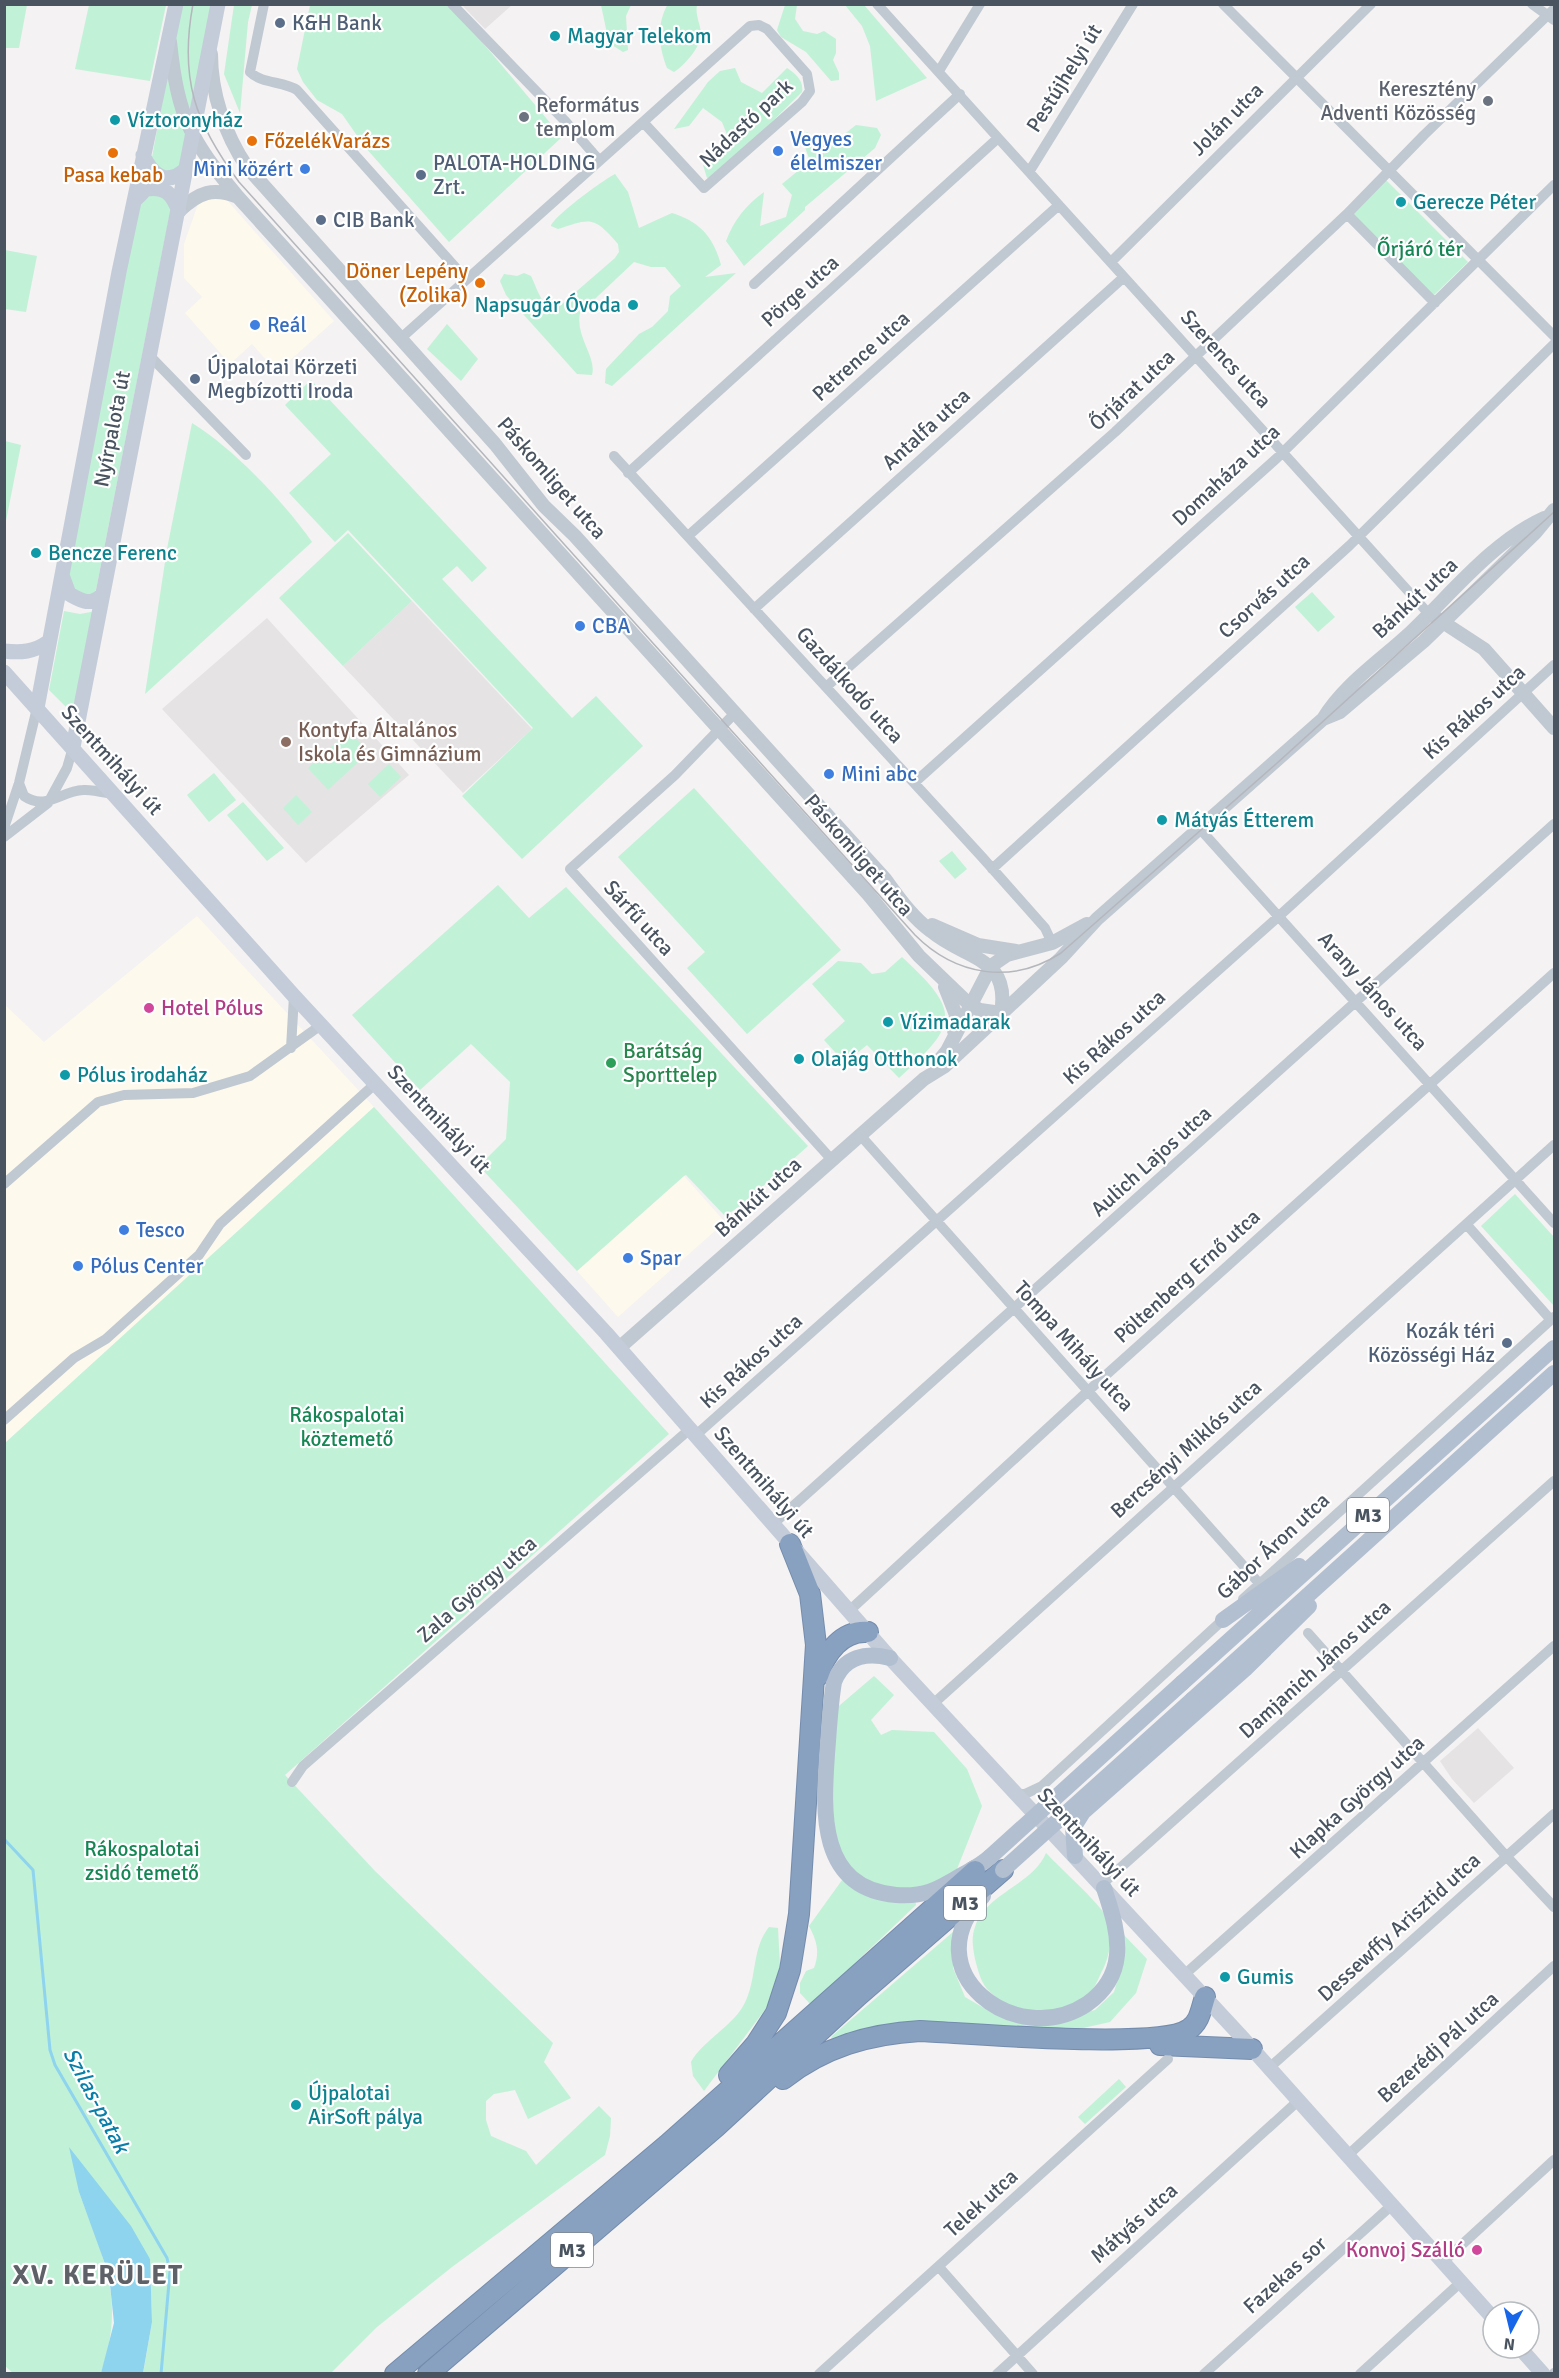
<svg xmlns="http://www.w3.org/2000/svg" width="1559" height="2378" font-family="Signika,sans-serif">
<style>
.commercial{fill:#fdf9ed}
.education{fill:#e5e3e4}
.green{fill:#c1f1d7}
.water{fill:#8ed4ee}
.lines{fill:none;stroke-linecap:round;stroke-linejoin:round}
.stream{stroke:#8ed4ee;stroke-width:3}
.motorway-casing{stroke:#748cad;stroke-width:22}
.minor{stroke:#c0c8d1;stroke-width:10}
.tertiary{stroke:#c0c8d1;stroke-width:14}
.secondary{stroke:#c3ccd8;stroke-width:15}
.primary{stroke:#b2bfd0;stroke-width:16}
.motorway{stroke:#89a1c1;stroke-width:20}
.tram{stroke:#b4b7bc;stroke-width:1.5}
.primary-bridge{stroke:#b2bfd0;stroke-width:16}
.service-dot{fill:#5c6f8a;stroke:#fff;stroke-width:2}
.culture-dot{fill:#0f9aa8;stroke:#fff;stroke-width:2}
.worship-dot{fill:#6b7280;stroke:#fff;stroke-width:2}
.food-dot{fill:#e8710a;stroke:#fff;stroke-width:2}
.shop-dot{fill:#3f7fe0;stroke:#fff;stroke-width:2}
.education-dot{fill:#8d6e63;stroke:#fff;stroke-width:2}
.hotel-dot{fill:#d1479c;stroke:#fff;stroke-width:2}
.leisure-dot{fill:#2e9e5b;stroke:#fff;stroke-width:2}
.labels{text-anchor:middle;stroke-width:4.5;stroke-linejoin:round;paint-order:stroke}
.shield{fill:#fff;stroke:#808790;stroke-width:1.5}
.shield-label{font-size:20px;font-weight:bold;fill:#495460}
.service-label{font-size:21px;fill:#4e5e75;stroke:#fff;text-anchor:start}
.culture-label{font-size:21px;fill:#0d838f;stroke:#fff;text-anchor:start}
.street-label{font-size:21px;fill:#495460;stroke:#fff}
.worship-label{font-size:21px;fill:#5b616d;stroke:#fff;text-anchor:end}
.shop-label{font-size:21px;fill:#366cbe;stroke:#fff;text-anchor:start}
.food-label{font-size:21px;fill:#c56008;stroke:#fff;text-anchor:start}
.park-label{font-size:21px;fill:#168554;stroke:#fff}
.education-label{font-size:21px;fill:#785e54;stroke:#fff;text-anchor:start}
.hotel-label{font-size:21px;fill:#b23c85;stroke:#fff;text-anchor:start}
.leisure-label{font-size:21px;fill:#27864d;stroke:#fff;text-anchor:start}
.water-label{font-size:22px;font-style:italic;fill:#0a7faa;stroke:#fff}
.district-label{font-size:27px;font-weight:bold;letter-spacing:1.5px;fill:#5e6167;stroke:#fff}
</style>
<rect width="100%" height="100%" fill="#f4f2f2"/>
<path class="commercial" d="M 211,198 L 226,199 L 334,321 L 277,372 L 252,344 L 230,364 L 185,313 L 202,297 L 184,278 L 184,244 L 198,204 Z
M 197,916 L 374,1107 L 5,1443 L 4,1004 L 44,1042 Z
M 684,1176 L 725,1222 L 618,1317 L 577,1271 Z"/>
<path class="education" d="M 462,5 L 512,5 L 485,29 Z
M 412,601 L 532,729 L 463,793 L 343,666 Z
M 267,618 L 409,775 L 306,863 L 162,709 Z
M 1478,1728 L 1514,1768 L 1474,1803 L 1452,1779 L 1440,1761 Z"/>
<path class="green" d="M 5,4 L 27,5 L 19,48 L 5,48 Z
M 668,4 L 697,5 C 695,15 700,23 701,33 C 702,46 684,66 674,72 L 667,68 C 659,48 656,24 668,4 Z
M 89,5 L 166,5 L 150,81 L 75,69 Z
M 181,5 L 215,5 L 192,122 L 183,101 L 174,43 Z
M 234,5 L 252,5 L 248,22 L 240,113 L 224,74 Z
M 310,5 L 451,5 L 562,137 L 449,242 L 365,147 L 342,114 L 317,100 L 303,82 L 297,69 Z
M 601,5 L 631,5 L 626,16 L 628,50 L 623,52 L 609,43 Z
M 785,5 L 797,5 L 795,19 L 803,31 L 817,34 L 824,31 L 836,39 L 836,53 L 833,60 L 839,73 L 839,80 L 831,81 L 806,52 L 781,37 L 777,30 Z
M 845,5 L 864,5 L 927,78 L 876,101 L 870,46 L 862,26 Z
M 169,65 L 189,136 L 180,173 L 150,168 Z
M 735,68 L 741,82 L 762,93 L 787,68 C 796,74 804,81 802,92 L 718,175 L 707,178 L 703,165 L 730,142 L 722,122 L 703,108 L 689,126 L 674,129 L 708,82 L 720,71 Z
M 856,125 L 877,128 L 881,135 L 875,148 L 805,207 L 805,210 L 744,266 L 726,241 C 734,220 746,205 764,192 L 760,226 L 786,217 L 792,195 L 782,184 L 810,161 L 801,136 L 807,132 L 819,141 L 833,143 Z
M 615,174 L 628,192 L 639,228 L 672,213 C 700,222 713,236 721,265 L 705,277 L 736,273 L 612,386 L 605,383 L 606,369 L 639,334 L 652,327 L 668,311 L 670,296 L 681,286 L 665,267 L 651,267 L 634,262 L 580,313 C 575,337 597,357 592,375 L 577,374 L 506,295 L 500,281 L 504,274 L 517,276 L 524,273 L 531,276 C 537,288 541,306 555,310 L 615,258 L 619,252 L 618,244 C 594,216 591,218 558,229 L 551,226 C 554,216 603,180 615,174 Z
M 1385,179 L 1468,262 L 1433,296 L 1351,213 Z
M 155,190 L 172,202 L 96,590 L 91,595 L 80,596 L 66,583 L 139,202 Z
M 5,250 L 37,256 L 26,312 L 5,309 Z
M 447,324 L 478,359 L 461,381 L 427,349 Z
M 311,380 L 487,568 L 472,582 L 457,566 L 442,579 L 572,718 L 596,696 L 643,746 L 522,859 L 462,796 L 533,728 L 348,530 L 335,542 L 289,493 L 331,454 L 285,405 Z
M 192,423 C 233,448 284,502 312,542 L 145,694 L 167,549 Z
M 5,441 L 21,445 L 5,526 L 4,441 Z
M 348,533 L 412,601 L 343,666 L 279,598 Z
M 1312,592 L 1335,617 L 1318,632 L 1295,607 Z
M 64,611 L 80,614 L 96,611 L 75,716 L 49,690 Z
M 349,731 L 369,752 L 328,790 L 308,768 Z
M 389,764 L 401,777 L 380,797 L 368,784 Z
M 214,773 L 236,800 L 209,822 L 187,795 Z
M 694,788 L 841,950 L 747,1034 L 687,968 L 705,952 L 618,857 Z
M 296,795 L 312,812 L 298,825 L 283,808 Z
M 243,802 L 284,848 L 267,861 L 227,815 Z
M 952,851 L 967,869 L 955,879 L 939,861 Z
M 498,885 L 529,918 L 566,887 L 808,1146 L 743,1204 L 725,1216 L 686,1175 L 684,1176 L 577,1271 L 479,1166 L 506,1139 L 510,1082 L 471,1044 L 420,1090 L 352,1015 Z
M 902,957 C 963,1013 957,1025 899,1078 L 867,1045 L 845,1063 L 824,1040 L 845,1021 L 812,984 L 838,961 L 861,963 L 872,974 L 885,972 Z
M 374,1107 L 669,1434 L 285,1775 L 375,1871 L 553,2043 L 544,2062 L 571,2098 L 528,2119 L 515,2090 L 494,2094 L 486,2101 L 486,2120 L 491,2136 L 526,2151 L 536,2165 L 599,2106 L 611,2118 L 610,2136 L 605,2155 L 452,2267 L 377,2327 L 331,2373 L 143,2374 L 152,2322 L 150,2259 L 79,2192 C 104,2260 126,2300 101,2373 L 13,2373 L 5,2366 L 5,1443 Z
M 1515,1194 L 1554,1237 L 1554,1306 L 1481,1226 Z
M 874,1676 L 894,1695 L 871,1720 L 881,1735 L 892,1730 L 934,1732 L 967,1769 L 982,1806 L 957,1869 L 927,1887 L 882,1889 L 855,1874 L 836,1851 L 831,1786 L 833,1711 Z
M 1046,1853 C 1059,1867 1098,1902 1106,1916 C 1114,1932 1110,1955 1103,1969 C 1099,1976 1097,1984 1092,1990 C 1067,2021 1017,2019 990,1992 C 981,1984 978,1970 975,1959 C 973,1948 971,1938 975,1927 C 986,1893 1033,1885 1046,1853 Z
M 845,1876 L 915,1899 L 916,1905 L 811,2005 L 800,1993 L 800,1983 L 806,1971 L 814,1968 C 820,1952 817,1941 809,1926 Z
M 769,1927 L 778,1928 L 780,1966 L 773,1999 L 704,2091 L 693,2076 L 691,2062 C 700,2044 730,2027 742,2008 C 758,1983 750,1951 769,1927 Z
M 953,1932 L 953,1968 L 965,1997 L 994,2014 L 1025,2024 L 1060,2020 L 1095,2010 L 1114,1992 L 1124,1959 L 1122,1933 L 1147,1959 L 1136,1993 L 1110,2022 L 1065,2032 L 829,2045 L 832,2036 Z
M 1119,2079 L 1126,2087 L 1085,2124 L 1078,2117 Z"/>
<path class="water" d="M 69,2147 L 131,2226 L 150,2259 L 152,2322 L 143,2373 L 101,2373 L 114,2323 L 109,2275 L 79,2192 Z"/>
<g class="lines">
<path class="stream" d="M 4,1839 L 33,1870 L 50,2050 L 55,2065 L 167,2258 L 170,2271 L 161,2374"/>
<g class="motorway-casing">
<path id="motorway" d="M 818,1676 C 825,1653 842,1630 868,1632
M 1160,2045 L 1252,2049
M 729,2075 L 756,2044 L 776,2013 L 790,1970 L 799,1914 L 816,1645 L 810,1594 L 790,1544
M 783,2079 C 824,2047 869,2034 920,2031 C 966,2033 1160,2050 1189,2029 C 1200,2022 1201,2009 1205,1997
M 395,2374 L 667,2145 L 975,1871
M 428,2374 L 716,2127 L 858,1996 L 1003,1870"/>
</g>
<path class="minor" d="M 264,4 L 250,72 C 262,84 283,81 297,90 L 465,278
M 452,4 L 566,122 L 599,160
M 877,4 L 1428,613
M 1223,4 L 1554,336
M 1532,4 L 1554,20
M 759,25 L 767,29 L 807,74 L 810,91 L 802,102 L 704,188 L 643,122 L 750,26 Z
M 939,71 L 980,4
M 1029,172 L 1133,4
M 1347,214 L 1435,303
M 1111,262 L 1371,4
M 754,284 L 960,94
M 400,339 L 643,122
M 148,354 L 246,455
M 614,456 L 982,857 L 1045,928 L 1052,943
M 628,473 L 997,139
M 688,536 L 1059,205
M 754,609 L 1124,277
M 826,687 L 1115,432 L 1347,214 L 1424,135 L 1554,9
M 734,714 L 675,775 L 570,869 L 832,1160
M 19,783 L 24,796 C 46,811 61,791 83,790 C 93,789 105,793 116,795
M 914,783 L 1277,458 L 1554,185
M 4,828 L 19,783 L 37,708
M 1200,829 L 1554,1223
M 4,837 L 48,803 L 67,768 L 73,747
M 992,869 L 1349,546 L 1554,344
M 291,1048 L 294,996
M 860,1135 L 1258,1582
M 4,1184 L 98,1102 L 124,1095 L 193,1093 L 250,1076 L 321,1025
M 1467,1225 L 1551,1320
M 4,1420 L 74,1358 L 106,1339 L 199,1255 L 220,1224 L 376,1083
M 696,1435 L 1278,917 L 1554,665
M 772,1525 L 1554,824
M 1243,1599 L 1554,1317
M 849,1611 L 1087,1392 L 1554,973
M 1308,1633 L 1507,1857 L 1554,1907
M 933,1704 L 1554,1145
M 292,1782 L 303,1766 L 690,1429
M 1015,1794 L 1025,1794 L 1042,1786 L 1226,1617
M 1101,1885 L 1554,1481
M 1184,1975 L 1554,1646
M 1269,2068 L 1554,1814
M 1347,2156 L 1554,1966
M 1443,2262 L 1554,2160
M 939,2267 L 1033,2374
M 819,2374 L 1168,2059
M 997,2374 L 1298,2101
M 1204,2374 L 1392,2205
M 1360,2374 L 1461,2282
M 1554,2374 L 1554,2373"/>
<path class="tertiary" d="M 170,42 C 178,118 190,139 238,197 L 868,894 L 919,956 L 970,1005 L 980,1010 L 1001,1013
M 211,54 C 211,93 225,135 247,167 L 495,444 L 544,506 L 575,536 L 885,879 C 899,898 912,917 931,931 C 965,960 1011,956 1001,1013
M 179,211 C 199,192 213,187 238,197
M 1435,617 L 1484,649 L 1554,728
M 1323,719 C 1344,684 1381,660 1411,632 C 1452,593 1492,542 1544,518
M 932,925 L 978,945 L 1016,951
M 945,987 L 956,1015 L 954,1031
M 937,1063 L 947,1051 L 991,966 L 1007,955 L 1052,943 L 1087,924
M 619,1348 L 924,1079 L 945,1066 L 1061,958 L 1097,919 L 1323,719 L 1340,712 L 1424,641 L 1535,533 L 1554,510"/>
<path class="secondary" d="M 143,155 C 152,175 167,187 186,169
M 134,201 L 146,189 C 166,186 172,194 179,211
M 62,575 L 69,594 C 82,601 89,606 101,596
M 4,651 C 21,653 34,652 48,642
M 4,672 L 294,996 L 606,1333 L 890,1658 L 1239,2034 L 1493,2318
M 37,708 L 119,272 L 176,4
M 73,747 L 218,4
M 1520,2348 L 1543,2374"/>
<path class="primary" d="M 1223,1620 L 1299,1566
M 890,1658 C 866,1652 844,1656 834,1682 C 830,1706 829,1730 827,1754 C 823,1812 818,1888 896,1895 C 924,1897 937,1890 960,1876 C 971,1870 980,1866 990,1857
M 1182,1683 L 1554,1348
M 1192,1700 L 1554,1373
M 1075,1856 L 1073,1828 L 1083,1812 L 1245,1669 L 1309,1606
M 983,1896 C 911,1971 1016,2051 1087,2004 C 1104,1992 1115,1976 1117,1955 C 1119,1932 1111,1910 1104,1888"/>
<use href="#motorway" class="motorway"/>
<path class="tram" d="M 193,4 C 179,79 195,123 239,182 L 915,935 C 956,976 1012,985 1061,953 L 1276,764 L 1554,512"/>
<path class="primary-bridge" d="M 990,1857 L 1182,1683
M 1003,1870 L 1192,1700"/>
</g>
<g class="service-dot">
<circle cx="280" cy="23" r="6"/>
<circle cx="421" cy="175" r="6"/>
<circle cx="321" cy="220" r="6"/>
<circle cx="195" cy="379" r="6"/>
<circle cx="1507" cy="1343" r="6"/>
</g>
<g class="culture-dot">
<circle cx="555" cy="36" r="6"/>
<circle cx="115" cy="120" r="6"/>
<circle cx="1401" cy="202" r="6"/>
<circle cx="633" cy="305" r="6"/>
<circle cx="36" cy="553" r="6"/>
<circle cx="1162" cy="820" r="6"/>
<circle cx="888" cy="1022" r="6"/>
<circle cx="799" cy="1059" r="6"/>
<circle cx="65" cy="1075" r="6"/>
<circle cx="1225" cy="1977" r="6"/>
<circle cx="296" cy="2105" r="6"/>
</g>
<g class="worship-dot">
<circle cx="1488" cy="101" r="6"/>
<circle cx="524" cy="117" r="6"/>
</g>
<g class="food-dot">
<circle cx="252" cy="141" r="6"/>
<circle cx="113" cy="153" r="6"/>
<circle cx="480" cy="283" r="6"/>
</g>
<g class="shop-dot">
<circle cx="778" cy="151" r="6"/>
<circle cx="305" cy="169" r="6"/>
<circle cx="255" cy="325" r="6"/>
<circle cx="580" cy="626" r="6"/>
<circle cx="829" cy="774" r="6"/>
<circle cx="124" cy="1230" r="6"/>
<circle cx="628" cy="1258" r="6"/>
<circle cx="78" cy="1266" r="6"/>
</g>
<circle class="education-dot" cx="286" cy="742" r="6"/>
<g class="hotel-dot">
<circle cx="149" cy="1008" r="6"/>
<circle cx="1477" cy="2250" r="6"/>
</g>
<circle class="leisure-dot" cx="611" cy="1063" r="6"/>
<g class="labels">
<g class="shield">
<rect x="1347" y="1498" width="42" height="34" rx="4.5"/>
<rect x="944" y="1886" width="42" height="34" rx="4.5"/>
<rect x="551" y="2233" width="42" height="34" rx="4.5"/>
</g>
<g class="shield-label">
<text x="1368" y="1522">M3</text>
<text x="965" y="1910">M3</text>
<text x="572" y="2257">M3</text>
</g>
<g class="service-label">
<text x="292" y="30">K&amp;H Bank</text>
<text x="433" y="170">PALOTA-HOLDING<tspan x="433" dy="24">Zrt.</tspan></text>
<text x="333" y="227">CIB Bank</text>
<text x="207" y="374">Újpalotai Körzeti<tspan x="207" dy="24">Megbízotti Iroda</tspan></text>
<text x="1495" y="1338" text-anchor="end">Kozák téri<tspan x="1495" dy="24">Közösségi Ház</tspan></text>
</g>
<g class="culture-label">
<text x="567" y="43">Magyar Telekom</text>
<text x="127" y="127">Víztoronyház</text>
<text x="1413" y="209">Gerecze Péter</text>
<text x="621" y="312" text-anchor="end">Napsugár Óvoda</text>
<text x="48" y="560">Bencze Ferenc</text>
<text x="1174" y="827">Mátyás Étterem</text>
<text x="900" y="1029">Vízimadarak</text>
<text x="811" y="1066">Olajág Otthonok</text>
<text x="77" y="1082">Pólus irodaház</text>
<text x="1237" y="1984">Gumis</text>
<text x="308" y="2100">Újpalotai<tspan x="308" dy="24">AirSoft pálya</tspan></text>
</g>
<g class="street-label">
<text transform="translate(1064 78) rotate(-58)" y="7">Pestújhelyi út</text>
<text transform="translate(1227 119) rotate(-45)" y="7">Jolán utca</text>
<text transform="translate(746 123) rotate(-43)" y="7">Nádastó park</text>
<text transform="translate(800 291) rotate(-42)" y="7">Pörge utca</text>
<text transform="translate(861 356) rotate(-42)" y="7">Petrence utca</text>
<text transform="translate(1226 359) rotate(48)" y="7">Szerencs utca</text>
<text transform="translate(1132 390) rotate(-43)" y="7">Őrjárat utca</text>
<text transform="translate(112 429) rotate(-79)" y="7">Nyírpalota út</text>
<text transform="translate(926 429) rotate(-42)" y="7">Antalfa utca</text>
<text transform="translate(1226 475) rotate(-43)" y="7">Domaháza utca</text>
<text transform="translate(552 478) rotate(49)" y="7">Páskomliget utca</text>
<text transform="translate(1264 596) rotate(-42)" y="7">Csorvás utca</text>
<text transform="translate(1415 598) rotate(-43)" y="7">Bánkút utca</text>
<text transform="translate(850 685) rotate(48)" y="7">Gazdálkodó utca</text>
<text transform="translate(1474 712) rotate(-42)" y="7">Kis Rákos utca</text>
<text transform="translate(112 760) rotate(48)" y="7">Szentmihályi út</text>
<text transform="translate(859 855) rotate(49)" y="7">Páskomliget utca</text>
<text transform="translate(639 918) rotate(48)" y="7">Sárfű utca</text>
<text transform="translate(1373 991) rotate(48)" y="7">Arany János utca</text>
<text transform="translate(1114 1037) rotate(-42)" y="7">Kis Rákos utca</text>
<text transform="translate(439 1119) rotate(47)" y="7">Szentmihályi út</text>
<text transform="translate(1151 1161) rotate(-42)" y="7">Aulich Lajos utca</text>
<text transform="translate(758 1197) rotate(-42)" y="7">Bánkút utca</text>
<text transform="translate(1187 1276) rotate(-42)" y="7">Pöltenberg Ernő utca</text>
<text transform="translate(1074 1346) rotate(48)" y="7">Tompa Mihály utca</text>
<text transform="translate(751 1361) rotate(-42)" y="7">Kis Rákos utca</text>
<text transform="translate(1186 1449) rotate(-42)" y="7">Bercsényi Miklós utca</text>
<text transform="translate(764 1482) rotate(49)" y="7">Szentmihályi út</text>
<text transform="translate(1273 1546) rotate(-43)" y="7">Gábor Áron utca</text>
<text transform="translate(477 1589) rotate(-41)" y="7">Zala György utca</text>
<text transform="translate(1315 1669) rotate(-42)" y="7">Damjanich János utca</text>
<text transform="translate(1357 1797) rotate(-42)" y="7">Klapka György utca</text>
<text transform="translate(1089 1842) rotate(47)" y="7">Szentmihályi út</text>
<text transform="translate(1399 1927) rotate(-42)" y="7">Dessewffy Arisztid utca</text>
<text transform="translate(1438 2047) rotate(-42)" y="7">Bezerédj Pál utca</text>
<text transform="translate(981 2203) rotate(-42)" y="7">Telek utca</text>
<text transform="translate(1134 2223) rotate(-42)" y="7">Mátyás utca</text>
<text transform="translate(1285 2275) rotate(-42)" y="7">Fazekas sor</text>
</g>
<g class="worship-label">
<text x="1476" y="96">Keresztény<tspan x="1476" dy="24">Adventi Közösség</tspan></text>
<text x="536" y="112" text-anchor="start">Református<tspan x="536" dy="24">templom</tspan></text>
</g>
<g class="shop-label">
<text x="790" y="146">Vegyes<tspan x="790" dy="24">élelmiszer</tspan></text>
<text x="293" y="176" text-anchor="end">Mini közért</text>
<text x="267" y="332">Reál</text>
<text x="592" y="633">CBA</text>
<text x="841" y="781">Mini abc</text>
<text x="136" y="1237">Tesco</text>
<text x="640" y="1265">Spar</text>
<text x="90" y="1273">Pólus Center</text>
</g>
<g class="food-label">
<text x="264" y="148">FőzelékVarázs</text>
<text x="113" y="182" text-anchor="middle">Pasa kebab</text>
<text x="468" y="278" text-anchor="end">Döner Lepény<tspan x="468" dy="24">(Zolika)</tspan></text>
</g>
<g class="park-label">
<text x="1420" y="256">Őrjáró tér</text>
<text x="347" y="1422">Rákospalotai<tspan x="347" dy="24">köztemető</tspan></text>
<text x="142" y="1856">Rákospalotai<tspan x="142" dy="24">zsidó temető</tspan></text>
</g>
<g class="education-label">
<text x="298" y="737">Kontyfa Általános<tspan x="298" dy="24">Iskola és Gimnázium</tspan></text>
</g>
<g class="hotel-label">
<text x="161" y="1015">Hotel Pólus</text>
<text x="1465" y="2257" text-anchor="end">Konvoj Szálló</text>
</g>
<g class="leisure-label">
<text x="623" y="1058">Barátság<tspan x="623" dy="24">Sporttelep</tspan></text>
</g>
<g class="water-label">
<text transform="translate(97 2100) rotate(62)" y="8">Szilas-patak</text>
</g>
<g class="district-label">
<text x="98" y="2284">XV. KERÜLET</text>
</g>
</g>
<rect width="1559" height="2378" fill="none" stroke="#495460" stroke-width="12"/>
<g transform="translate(1511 2330) rotate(187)"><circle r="28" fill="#ffffff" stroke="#b6bbbf" stroke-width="1.5"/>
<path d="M0-4.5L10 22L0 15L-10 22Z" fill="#1766e9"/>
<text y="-9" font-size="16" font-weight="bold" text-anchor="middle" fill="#495460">N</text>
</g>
</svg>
